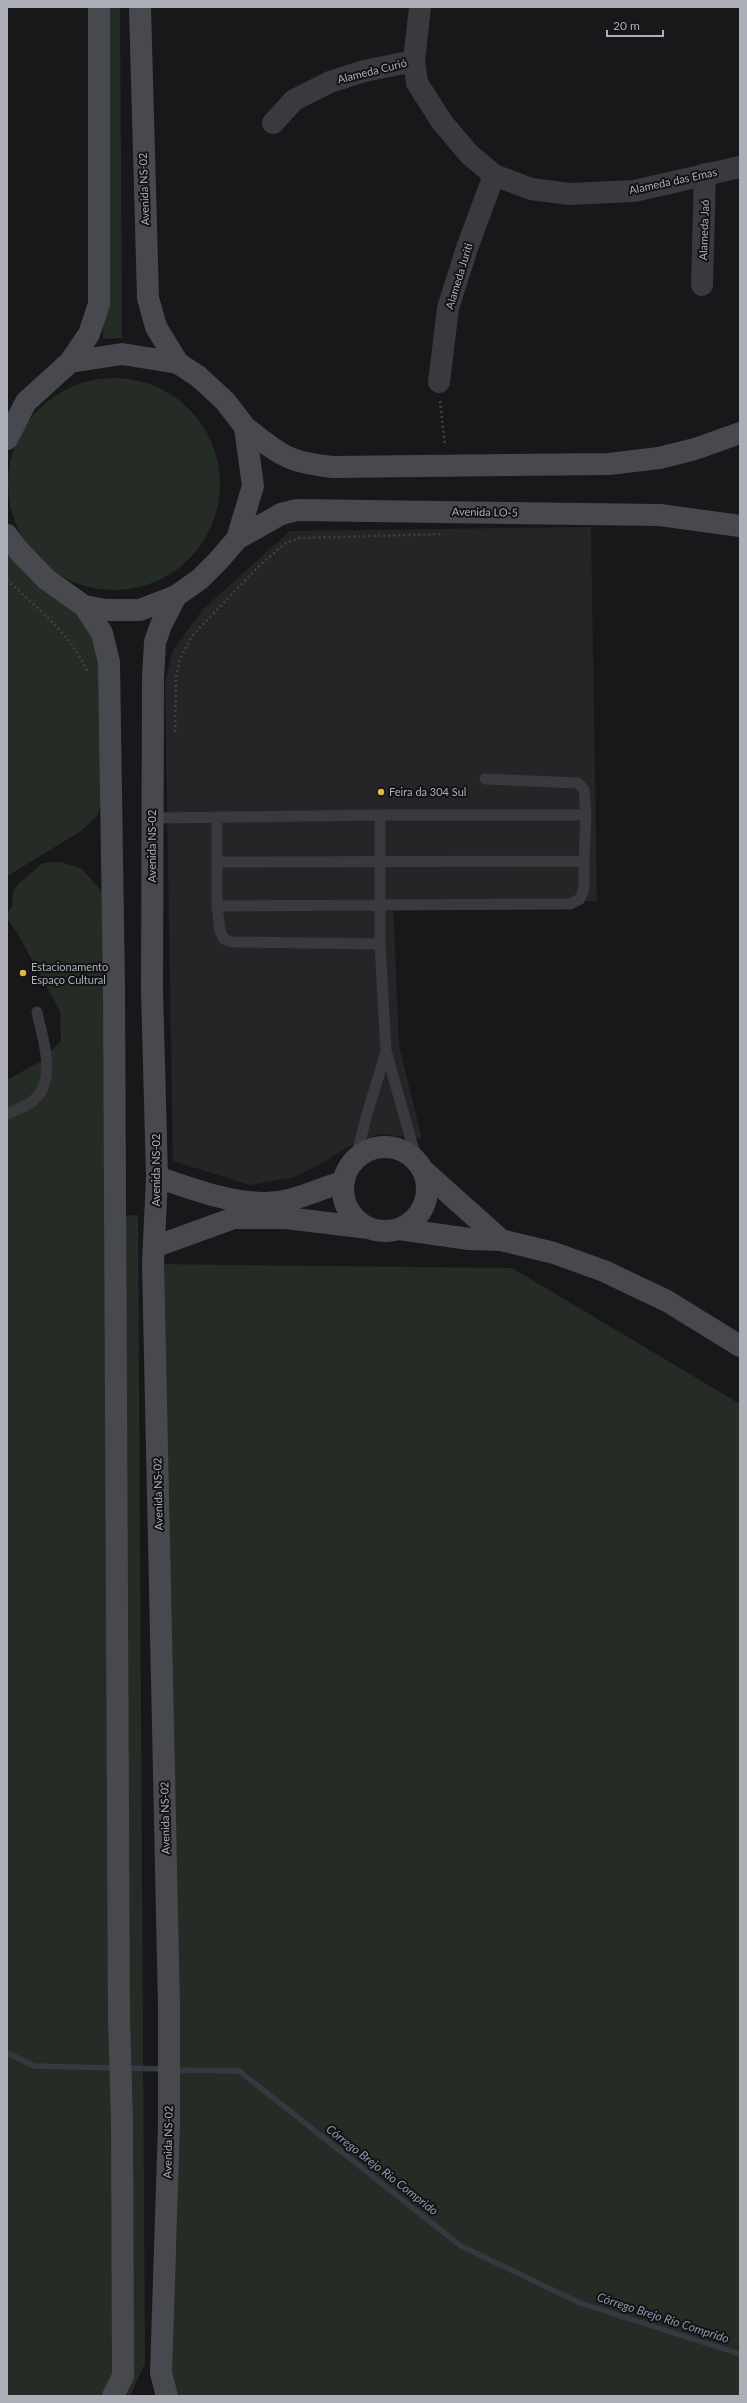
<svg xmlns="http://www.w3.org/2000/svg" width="747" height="2403" font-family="Lato,sans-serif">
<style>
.built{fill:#252427}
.green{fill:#252c26}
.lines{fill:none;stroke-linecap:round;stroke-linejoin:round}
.stream{stroke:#333a41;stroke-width:5.5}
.path{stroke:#404145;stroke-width:2.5;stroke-dasharray:2 3;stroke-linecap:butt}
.lane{stroke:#3a3a3e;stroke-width:11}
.street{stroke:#3a3a3e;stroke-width:22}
.secondary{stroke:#48494e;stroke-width:22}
.poi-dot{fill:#ddb64d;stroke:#131315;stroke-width:1.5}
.labels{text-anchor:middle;stroke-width:4;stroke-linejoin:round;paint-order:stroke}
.street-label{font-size:11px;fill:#acafb8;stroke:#131315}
.poi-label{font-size:11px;fill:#acafb8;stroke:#131315;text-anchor:start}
.water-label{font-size:12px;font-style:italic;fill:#879aaf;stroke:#131315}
</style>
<rect width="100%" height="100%" fill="#18181a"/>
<path class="built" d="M 591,527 L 597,901 L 393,902 L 399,1045 L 422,1139 L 380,1134 L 345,1148 L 325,1162 L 294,1177 L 250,1185 L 173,1161 L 165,683 L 173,650 L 203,609 L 290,531 Z"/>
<path class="green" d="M 105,7 L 120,7 L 122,338 L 103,339 Z
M8 484a106 106 0 1 1 212 0a106 106 0 1 1-212 0Z
M 7,543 L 97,634 L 106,789 L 97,816 L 81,831 L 9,875 L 7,875 Z
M 60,862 L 81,868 L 105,895 L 108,1216 L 138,1215 L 145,2363 L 130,2396 L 7,2396 L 7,1080 L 41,1061 L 61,1041 L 60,1011 L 19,936 L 7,918 L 7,913 L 12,907 L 13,891 L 19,883 L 43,863 Z
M 153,1264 L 512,1268 L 740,1404 L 740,2396 L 167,2396 Z"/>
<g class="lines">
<path class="stream" d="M 7,2053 L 34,2066 L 115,2068
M 124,2068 L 165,2069
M 174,2070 L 239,2071 L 461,2246 L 580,2303 L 740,2354"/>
<path class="path" d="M 440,401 L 445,446
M 7,580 C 37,608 72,635 88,673
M 175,732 L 176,677 L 180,659 L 192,636 L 261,564 L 286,543 L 300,538 L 444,534"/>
<path class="lane" d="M 485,779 L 578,783 L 584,790 L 586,815
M 380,815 L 586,815 L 584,861 L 217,862 L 217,906 L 570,904 L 580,899 L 584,888 L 584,861
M 217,817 L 217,862
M 152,818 L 380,815 L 380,944 L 386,1051 L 417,1161
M 217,906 L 220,931 L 224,939 L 232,942 L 380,944
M 7,1114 C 15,1110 28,1106 34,1100 C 58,1078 42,1038 37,1012
M 356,1158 L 367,1114 L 386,1052"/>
<path class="street" d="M 420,7 L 414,61 L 417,83 L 442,122 L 469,154 L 494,175 L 531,189 L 570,194 L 634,191 L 740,167
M 273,123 L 294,100 L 330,82 L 364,71 L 414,61
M 702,285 L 705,174
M 439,382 L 448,308 L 467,248 L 494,175"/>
<path class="secondary" d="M 140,7 L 148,298 L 156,327 L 178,363
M 70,362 L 89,334 L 99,304 L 99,7
M 245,427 C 280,455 287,462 333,467 L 609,464 L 659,458 L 695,449 L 740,433
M 7,439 L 26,402 L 70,362 L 122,354 L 178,363 L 199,377 L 225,401 L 245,427 L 253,486 L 237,539 L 218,561 L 200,579 L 176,596 L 140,610 L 106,610 L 84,606 L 46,579 L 19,551 L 7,535
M 237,539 L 281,514 L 297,510 L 660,515 L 740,526
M 84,606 L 102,633 L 109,662 L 114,989 L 119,2019 L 122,2121 L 123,2376 L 113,2396
M343 1189a42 42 0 1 1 84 0a42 42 0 1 1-84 0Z
M 425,1172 L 501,1240
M 157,1177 C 195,1190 239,1207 279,1202 C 302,1199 322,1187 344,1182
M 399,1229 L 469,1239 L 501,1240 L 554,1253 L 604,1271 L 667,1301 L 740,1346
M 154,1247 L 234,1218 L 286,1218 L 369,1228
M 167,2396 L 161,2373 L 169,2124 L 169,2006 L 153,1264 L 157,1177 L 152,990 L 153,678 L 155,642 L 161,625 L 176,596"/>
</g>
<g class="poi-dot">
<circle cx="381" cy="792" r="4"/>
<circle cx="23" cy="973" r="4"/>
</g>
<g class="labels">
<g class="street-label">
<text transform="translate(372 71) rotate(-14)" y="4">Alameda Curió</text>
<text transform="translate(673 181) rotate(-12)" y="4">Alameda das Emas</text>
<text transform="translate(144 189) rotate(-92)" y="4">Avenida NS-02</text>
<text transform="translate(704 230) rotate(-88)" y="4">Alameda Jaó</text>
<text transform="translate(459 276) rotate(-73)" y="4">Alameda Juriti</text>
<text transform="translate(485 512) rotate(1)" y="4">Avenida LO-5</text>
<text transform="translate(152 846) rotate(-90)" y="4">Avenida NS-02</text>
<text transform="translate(156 1170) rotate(-90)" y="4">Avenida NS-02</text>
<text transform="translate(158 1494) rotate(-91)" y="4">Avenida NS-02</text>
<text transform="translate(165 1818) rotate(-91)" y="4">Avenida NS-02</text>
<text transform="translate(168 2142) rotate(-89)" y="4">Avenida NS-02</text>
</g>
<g class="poi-label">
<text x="389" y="796">Feira da 304 Sul</text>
<text x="31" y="971">Estacionamento<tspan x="31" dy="13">Espaço Cultural</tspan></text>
</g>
<g class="water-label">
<text transform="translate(382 2170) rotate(38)" y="4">Córrego Brejo Rio Comprido</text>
<text transform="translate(663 2318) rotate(18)" y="4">Córrego Brejo Rio Comprido</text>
</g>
</g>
<rect width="747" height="2403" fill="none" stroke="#acafb8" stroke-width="16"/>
<path d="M607 30v6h56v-6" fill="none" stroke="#acafb8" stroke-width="2"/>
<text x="613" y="30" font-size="12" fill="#acafb8" stroke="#131315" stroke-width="3" paint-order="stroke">20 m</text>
</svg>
